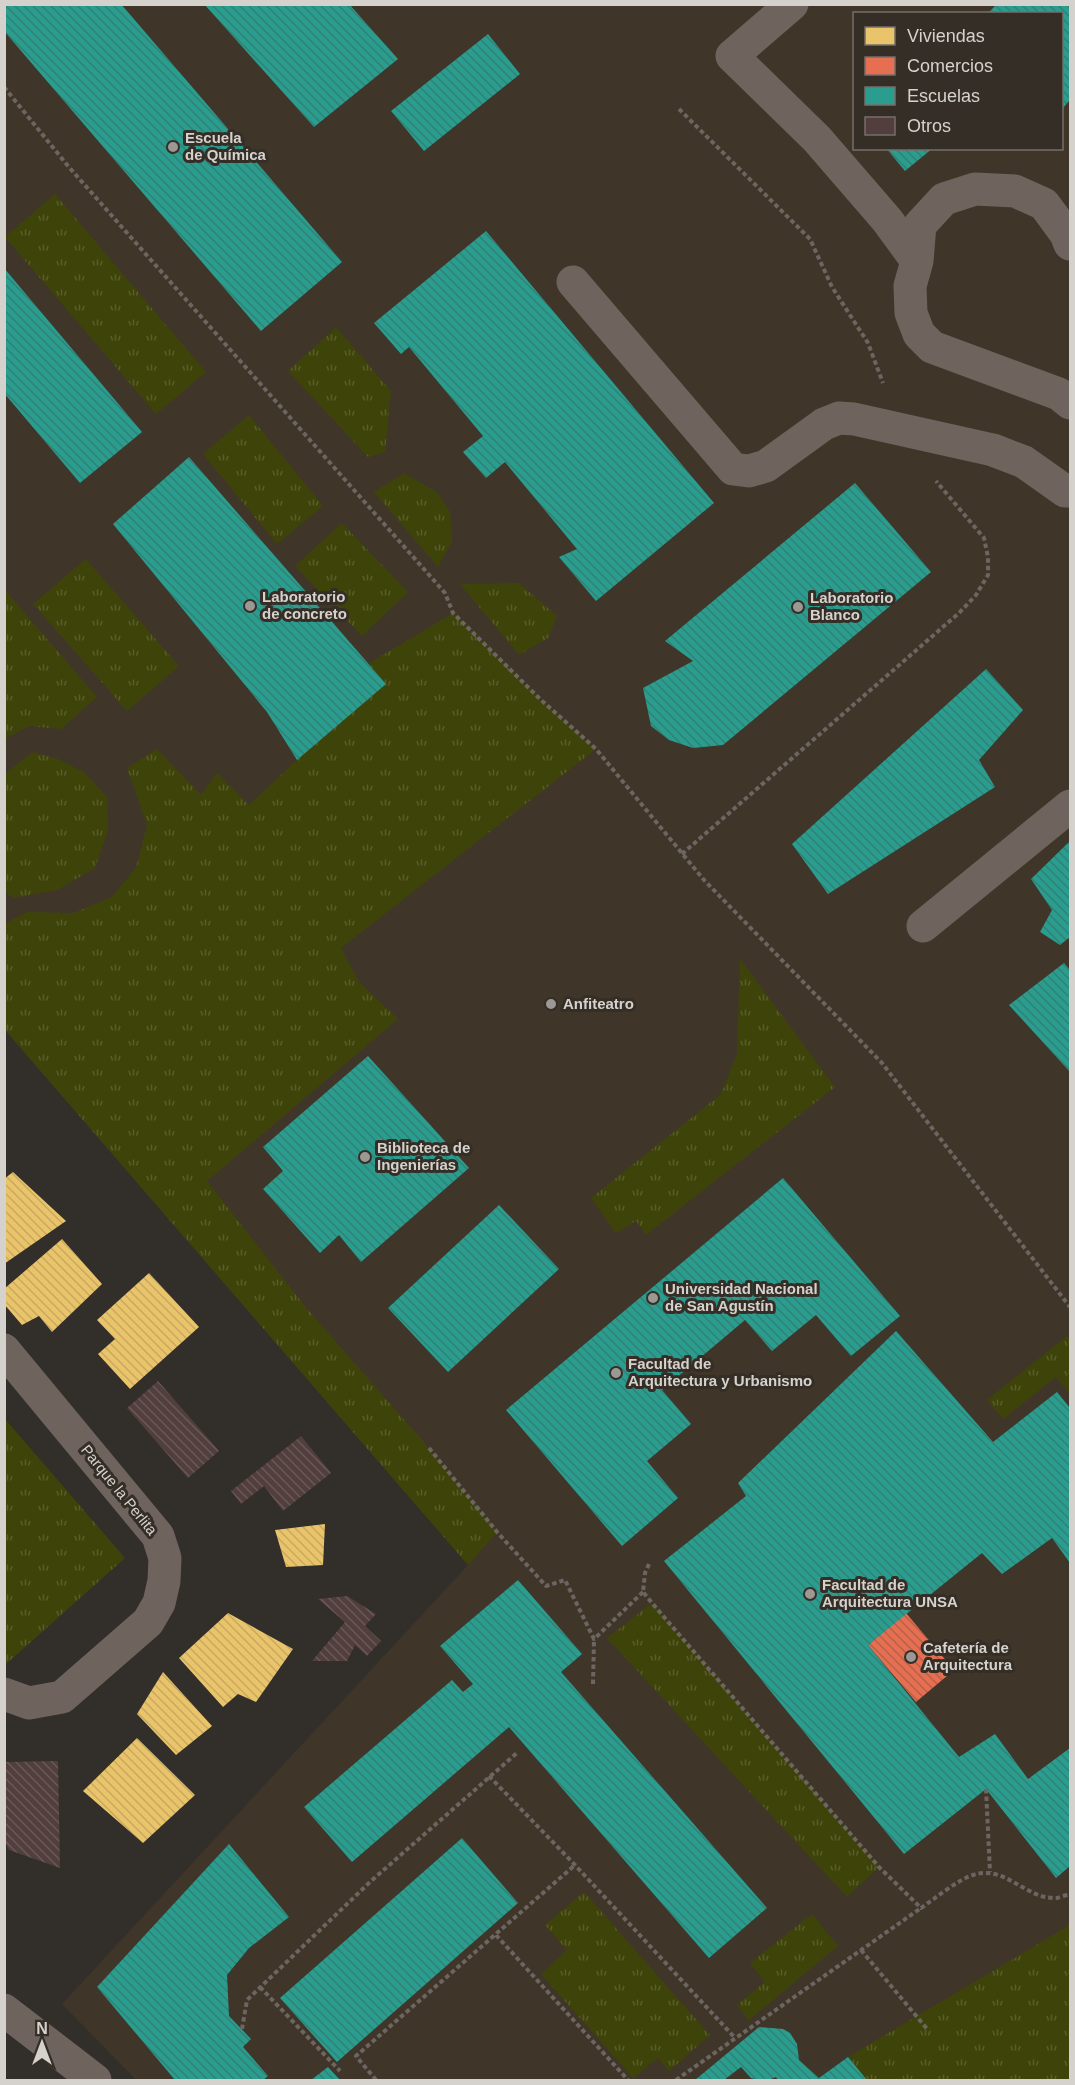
<svg xmlns="http://www.w3.org/2000/svg" width="1075" height="2085" font-family="Helvetica,sans-serif">
<style>
.built{fill:#3f3529;fill-rule:evenodd}
.grass{fill:url(#grass-tufts)}
.homes{fill:url(#homes-back-hatch)}
.shops{fill:url(#shops-back-hatch)}
.schools{fill:url(#schools-back-hatch)}
.building{fill:url(#building-back-hatch)}
.lines{fill:none;stroke-linecap:round;stroke-linejoin:round}
.path{stroke:#6d6561;stroke-width:4;stroke-dasharray:4.5 3;stroke-linecap:butt}
.minor{stroke:#6e645d;stroke-width:33}
.major{stroke:#6e645d;stroke-width:33}
.poi-dot{fill:#9c9893;stroke:#352e27;stroke-width:2}
.labels{text-anchor:middle;stroke-width:6;stroke-linejoin:round;paint-order:stroke}
.poi-label{font-size:15px;font-weight:bold;fill:#d5d1cc;stroke:#352e27;text-anchor:start}
.street-label{font-size:15px;fill:#d5d1cc;stroke:#352e27}
</style>
<defs>
<pattern id="grass-tufts" width="24" height="20" patternUnits="userSpaceOnUse" patternTransform="scale(1.5)"><rect width="24" height="20" fill="#3e4309"/><path d="M3 7l-1-3M5 7V3M7 7l1-3M15 17l-1-3M17 17v-4M19 17l1-3" fill="none" stroke="#595d2c"/></pattern>
<pattern id="homes-back-hatch" width="6" height="6" patternUnits="userSpaceOnUse" patternTransform="scale(1.5)"><rect width="6" height="6" fill="#e9c46a"/><path d="M-1 5l2 2M0 0l6 6M5-1l2 2" fill="none" stroke="#c7a961"/></pattern>
<pattern id="shops-back-hatch" width="6" height="6" patternUnits="userSpaceOnUse" patternTransform="scale(1.5)"><rect width="6" height="6" fill="#e76f51"/><path d="M-1 5l2 2M0 0l6 6M5-1l2 2" fill="none" stroke="#b5614b"/></pattern>
<pattern id="schools-back-hatch" width="6" height="6" patternUnits="userSpaceOnUse" patternTransform="scale(1.5)"><rect width="6" height="6" fill="#2a9d8f"/><path d="M-1 5l2 2M0 0l6 6M5-1l2 2" fill="none" stroke="#318176"/></pattern>
<pattern id="building-back-hatch" width="6" height="6" patternUnits="userSpaceOnUse" patternTransform="scale(1.5)"><rect width="6" height="6" fill="#513e3d"/><path d="M-1 5l2 2M0 0l6 6M5-1l2 2" fill="none" stroke="#695958"/></pattern>
</defs>
<rect width="100%" height="100%" fill="#322e2a"/>
<path class="built" d="M 4,5 L 1070,5 L 1070,2080 L 136,2080 L 62,2004 L 468,1565 L 5,1030 ZM 854,14 L 1062,14 L 1062,148 L 854,148 Z"/>
<path class="grass" d="M 55,194 L 206,372 L 156,414 L 5,237 Z
M 336,327 L 391,391 L 385,452 L 368,457 L 288,371 Z
M 249,415 L 323,506 L 277,544 L 203,454 Z
M 404,473 L 438,493 L 450,512 L 452,542 L 438,567 L 374,492 Z
M 342,523 L 408,592 L 362,636 L 295,566 Z
M 86,559 L 179,666 L 127,711 L 33,604 Z
M 519,583 L 557,616 L 548,638 L 519,655 L 460,584 Z
M 4,589 L 97,697 L 61,729 L 29,726 L 5,739 Z
M 453,613 L 541,700 L 596,749 L 341,948 L 359,982 L 398,1019 L 207,1181 L 308,1310 L 429,1448 L 497,1532 L 468,1565 L 5,1030 L 4,924 L 27,912 L 74,913 L 112,897 L 136,868 L 147,825 L 127,768 L 157,749 L 201,795 L 217,773 L 249,805 L 297,760 L 386,684 L 368,664 Z
M 32,752 L 58,759 L 84,772 L 107,797 L 108,830 L 95,868 L 57,890 L 13,898 L 5,892 L 5,774 Z
M 740,959 L 835,1087 L 646,1235 L 636,1221 L 616,1233 L 591,1198 L 721,1094 L 737,1054 Z
M 1067,1336 L 1070,1341 L 1070,1394 L 1056,1377 L 1003,1419 L 987,1400 Z
M 5,1419 L 125,1558 L 5,1665 L 4,1665 Z
M 652,1603 L 879,1867 L 847,1897 L 607,1638 Z
M 584,1892 L 710,2035 L 669,2071 L 658,2058 L 633,2078 L 541,1974 L 567,1950 L 545,1925 Z
M 812,1914 L 838,1946 L 749,2020 L 737,2005 L 765,1982 L 750,1963 Z
M 1070,1925 L 1070,2080 L 867,2080 L 848,2057 Z"/>
<path class="homes" d="M 13,1172 L 66,1221 L 4,1264 L 4,1179 Z
M 62,1239 L 102,1284 L 52,1332 L 39,1316 L 22,1325 L 4,1304 L 4,1289 Z
M 149,1273 L 199,1327 L 130,1389 L 98,1354 L 115,1339 L 97,1320 Z
M 325,1524 L 323,1565 L 286,1567 L 275,1530 Z
M 228,1613 L 293,1649 L 256,1702 L 238,1694 L 223,1707 L 179,1658 Z
M 163,1672 L 212,1726 L 176,1755 L 137,1714 Z
M 137,1738 L 195,1795 L 143,1843 L 83,1791 Z"/>
<path class="shops" d="M 906,1613 L 954,1670 L 916,1702 L 868,1645 Z"/>
<path class="schools" d="M 4,4 L 121,4 L 342,262 L 261,331 L 4,31 Z
M 204,4 L 349,4 L 398,59 L 314,127 Z
M 997,4 L 1070,4 L 1070,100 L 1062,109 L 1062,14 L 987,14 Z
M 488,34 L 520,74 L 424,151 L 391,111 Z
M 886,148 L 933,148 L 905,171 Z
M 486,231 L 714,503 L 596,601 L 559,557 L 577,549 L 505,462 L 486,478 L 463,452 L 483,436 L 409,347 L 401,354 L 374,323 Z
M 4,268 L 142,432 L 80,483 L 4,393 Z
M 189,457 L 386,684 L 297,760 L 267,712 L 113,524 Z
M 855,483 L 931,572 L 723,745 L 693,748 L 669,740 L 651,726 L 643,688 L 693,661 L 665,641 Z
M 986,669 L 1023,710 L 979,760 L 995,787 L 828,894 L 792,844 Z
M 1070,841 L 1070,937 L 1060,945 L 1040,932 L 1052,910 L 1031,879 Z
M 1064,963 L 1070,970 L 1070,1072 L 1009,1005 Z
M 368,1056 L 469,1168 L 361,1262 L 339,1235 L 320,1253 L 263,1189 L 283,1171 L 263,1147 Z
M 783,1178 L 900,1316 L 851,1356 L 816,1315 L 772,1351 L 745,1320 L 662,1390 L 691,1424 L 647,1461 L 678,1498 L 622,1546 L 506,1410 Z
M 499,1205 L 559,1269 L 448,1372 L 388,1308 Z
M 896,1331 L 993,1442 L 1057,1392 L 1070,1408 L 1070,1563 L 1052,1538 L 1002,1574 L 982,1553 L 868,1645 L 959,1757 L 995,1734 L 1028,1779 L 1070,1748 L 1070,1866 L 1056,1878 L 986,1789 L 904,1854 L 664,1561 L 746,1496 L 738,1483 Z
M 518,1580 L 582,1654 L 561,1672 L 767,1908 L 709,1958 L 509,1727 L 352,1862 L 304,1807 L 452,1680 L 463,1692 L 473,1684 L 440,1646 Z
M 462,1838 L 518,1903 L 337,2062 L 280,1998 Z
M 229,1844 L 289,1917 L 249,1948 L 227,1975 L 229,2016 L 251,2039 L 243,2047 L 268,2076 L 263,2080 L 175,2080 L 97,1987 Z
M 759,2027 L 783,2029 L 790,2033 L 797,2044 L 799,2060 L 819,2078 L 848,2057 L 867,2080 L 778,2080 L 776,2077 L 768,2080 L 759,2080 L 751,2078 L 741,2067 L 724,2080 L 695,2080 Z
M 328,2067 L 340,2080 L 311,2080 Z"/>
<path class="building" d="M 158,1381 L 219,1451 L 188,1478 L 127,1408 Z
M 301,1436 L 331,1473 L 283,1511 L 264,1486 L 241,1504 L 231,1491 Z
M 347,1596 L 376,1614 L 365,1626 L 381,1641 L 367,1656 L 355,1645 L 347,1661 L 312,1661 L 345,1622 L 318,1599 Z
M 58,1761 L 60,1868 L 9,1850 L 4,1840 L 4,1762 Z"/>
<g class="lines">
<path class="path" d="M 4,87 L 68,166 L 445,593 L 453,613 L 541,700 L 596,749 L 704,880 L 882,1063 L 1070,1307
M 679,109 L 810,239 L 832,287 L 868,343 L 883,383
M 682,854 L 959,613 L 976,595 L 988,575 L 988,557 L 984,538 L 936,481
M 429,1448 L 497,1532 L 546,1586 L 565,1580 L 594,1639 L 643,1592
M 649,1564 L 645,1573 L 643,1592 L 652,1603 L 879,1867 L 921,1908 C 934,1899 959,1879 973,1875 C 1005,1864 1026,1900 1057,1898 C 1061,1897 1066,1895 1070,1894
M 593,1684 L 594,1639
M 489,1776 L 575,1865 L 735,2038
M 986,1789 L 990,1872
M 496,1935 L 628,2080
M 861,1950 L 928,2030
M 260,1987 L 340,2071
M 242,2029 L 247,2000 L 370,1882 L 518,1752
M 376,2080 L 356,2056 L 575,1865
M 676,2080 L 921,1908"/>
<path class="minor" d="M 792,4 L 732,56 L 817,139 L 887,220 L 917,261
M 1070,244 L 1066,234 L 1044,204 L 1015,191 L 975,189 L 944,199 L 920,225 L 917,261 L 910,286 L 911,313 L 919,334 L 932,347 L 1059,394 L 1070,403
M 573,282 L 733,469 L 749,471 L 766,466 L 824,424 L 839,418 L 854,419 L 993,450 L 1024,462 L 1065,491 L 1070,491
M 923,926 L 1070,806
M 4,1350 L 158,1536 L 165,1558 L 164,1581 L 159,1603 L 148,1622 L 62,1697 L 29,1703 L 4,1694"/>
<path class="major" d="M 4,2010 L 95,2080"/>
</g>
<g class="poi-dot">
<circle cx="173" cy="147" r="6"/>
<circle cx="250" cy="606" r="6"/>
<circle cx="798" cy="607" r="6"/>
<circle cx="551" cy="1004" r="6"/>
<circle cx="365" cy="1157" r="6"/>
<circle cx="653" cy="1298" r="6"/>
<circle cx="616" cy="1373" r="6"/>
<circle cx="810" cy="1594" r="6"/>
<circle cx="911" cy="1657" r="6"/>
</g>
<g class="labels">
<g class="poi-label">
<text x="185" y="143">Escuela<tspan x="185" dy="17">de Química</tspan></text>
<text x="262" y="602">Laboratorio<tspan x="262" dy="17">de concreto</tspan></text>
<text x="810" y="603">Laboratorio<tspan x="810" dy="17">Blanco</tspan></text>
<text x="563" y="1009">Anfiteatro</text>
<text x="377" y="1153">Biblioteca de<tspan x="377" dy="17">Ingenierías</tspan></text>
<text x="665" y="1294">Universidad Nacional<tspan x="665" dy="17">de San Agustín</tspan></text>
<text x="628" y="1369">Facultad de<tspan x="628" dy="17">Arquitectura y Urbanismo</tspan></text>
<text x="822" y="1590">Facultad de<tspan x="822" dy="17">Arquitectura UNSA</tspan></text>
<text x="923" y="1653">Cafetería de<tspan x="923" dy="17">Arquitectura</tspan></text>
</g>
<g class="street-label">
<text transform="translate(119 1490) rotate(51)" y="5">Parque la Perlita</text>
</g>
</g>
<rect width="1075" height="2085" fill="none" stroke="#d5d1cc" stroke-width="12"/>
<rect x="853" y="12" width="210" height="138" fill="#352e27" stroke="#756f69" stroke-width="1.5"/>
<rect x="865" y="27" width="30" height="18" fill="#e9c46a" stroke="#756f69" stroke-width="1.5"/>
<text x="907" y="42" font-size="18" fill="#d5d1cc">Viviendas</text>
<rect x="865" y="57" width="30" height="18" fill="#e76f51" stroke="#756f69" stroke-width="1.5"/>
<text x="907" y="72" font-size="18" fill="#d5d1cc">Comercios</text>
<rect x="865" y="87" width="30" height="18" fill="#2a9d8f" stroke="#756f69" stroke-width="1.5"/>
<text x="907" y="102" font-size="18" fill="#d5d1cc">Escuelas</text>
<rect x="865" y="117" width="30" height="18" fill="#513e3d" stroke="#756f69" stroke-width="1.5"/>
<text x="907" y="132" font-size="18" fill="#d5d1cc">Otros</text>
<g transform="translate(42 2043)" stroke="#352e27" stroke-width="4.5" paint-order="stroke">
<path d="M0-4.5L10 22L0 15L-10 22Z" fill="#d5d1cc"/>
<text y="-9" font-size="16" font-weight="bold" text-anchor="middle" fill="#d5d1cc">N</text>
</g>
</svg>
